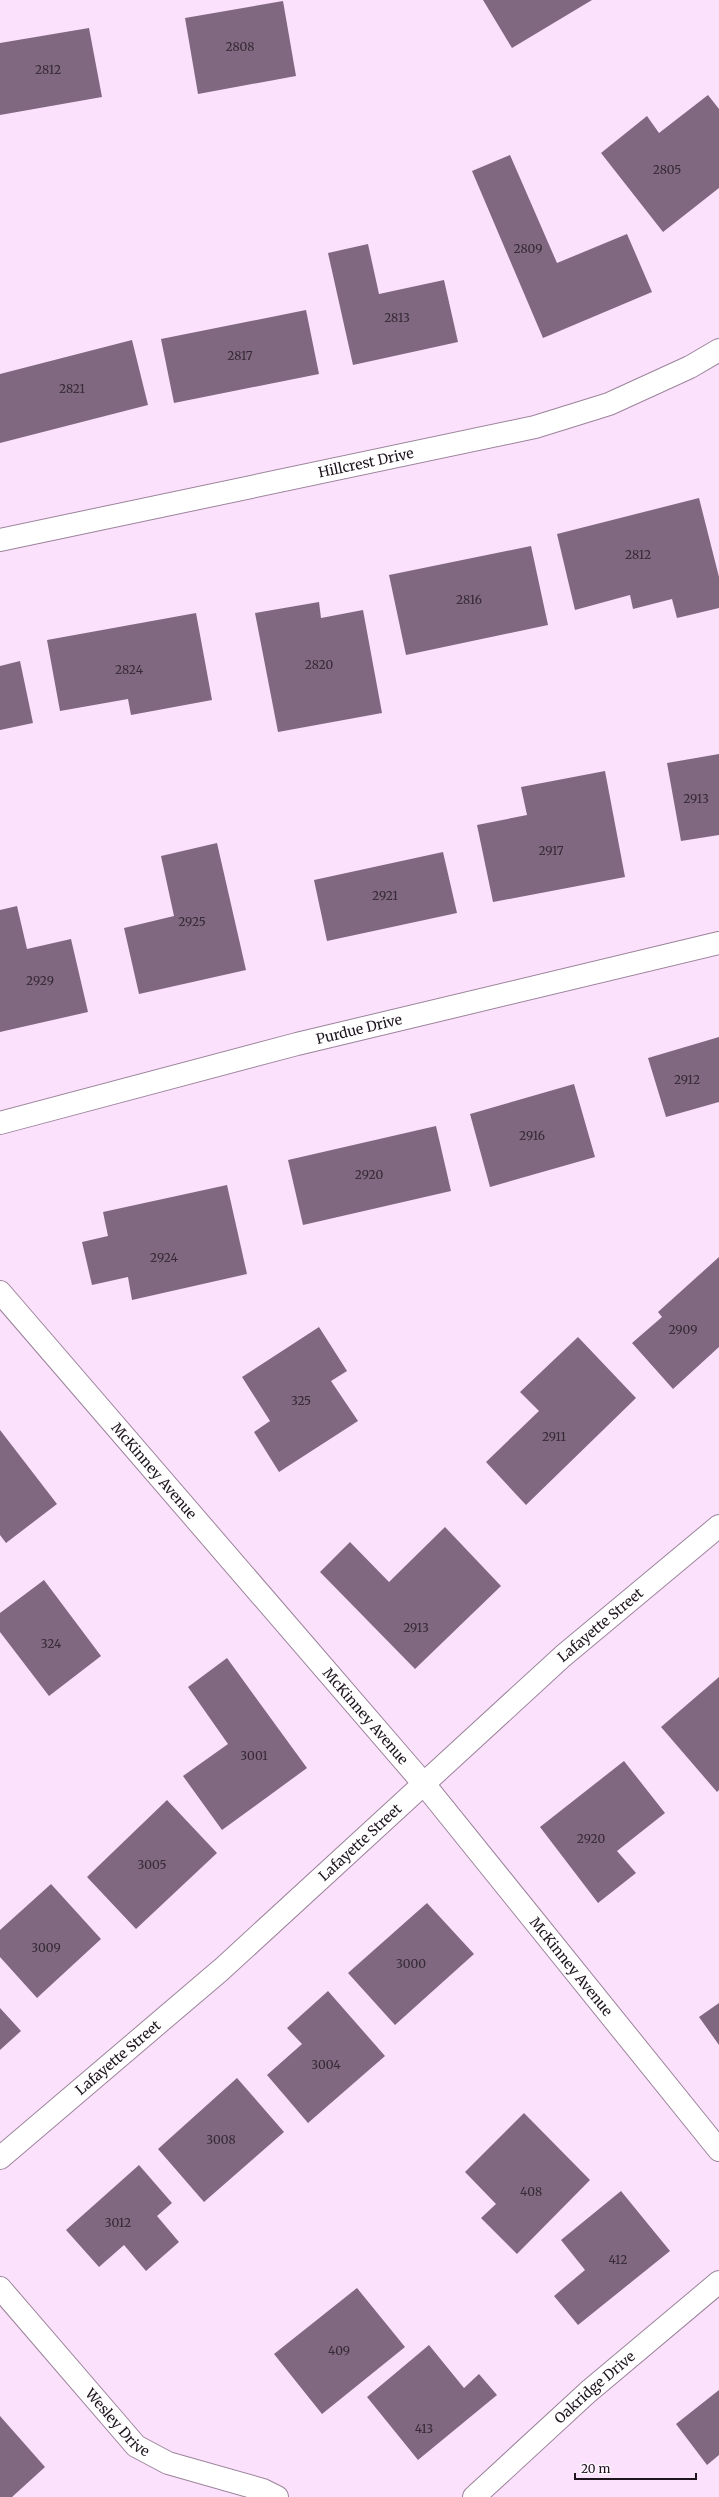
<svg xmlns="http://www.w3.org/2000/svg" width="719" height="2497" font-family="Merriweather,serif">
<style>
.building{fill:#806980}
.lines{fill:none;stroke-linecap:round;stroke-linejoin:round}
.minor-casing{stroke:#9c849c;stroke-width:24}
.minor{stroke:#fff;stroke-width:22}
.labels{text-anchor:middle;stroke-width:3.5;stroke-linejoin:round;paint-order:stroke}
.number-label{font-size:12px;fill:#362a36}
.street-label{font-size:14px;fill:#1e151e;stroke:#fff4ff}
</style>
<rect width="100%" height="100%" fill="#fbe1fb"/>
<path class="building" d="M 483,0 L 592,0 L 512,48 Z
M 283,1 L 296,76 L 198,94 L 185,18 Z
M 89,28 L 102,97 L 0,115 L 0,43 Z
M 708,95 L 719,109 L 719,188 L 663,232 L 601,153 L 647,116 L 659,133 Z
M 510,155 L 557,263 L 627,234 L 652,292 L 543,338 L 472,171 Z
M 368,244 L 379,294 L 444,280 L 458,342 L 353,365 L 328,253 Z
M 306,310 L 319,374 L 174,403 L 161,339 Z
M 132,340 L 148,405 L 0,443 L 0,374 Z
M 699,498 L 719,577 L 719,608 L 677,618 L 672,599 L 633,609 L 630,595 L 575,610 L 557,534 Z
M 531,546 L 548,625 L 406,655 L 389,575 Z
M 319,602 L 321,618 L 363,610 L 382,713 L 278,732 L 255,613 Z
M 196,613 L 212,700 L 131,715 L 128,699 L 60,711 L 47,640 Z
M 20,661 L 33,723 L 0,730 L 0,666 Z
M 719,754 L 719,835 L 681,841 L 667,763 Z
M 605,771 L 625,877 L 493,902 L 477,825 L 527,815 L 521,787 Z
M 217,843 L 246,970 L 139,994 L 124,928 L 174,916 L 161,856 Z
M 443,852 L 457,913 L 327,941 L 314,880 Z
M 17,906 L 27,949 L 71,939 L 88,1012 L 0,1032 L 0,910 Z
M 719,1037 L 719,1102 L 666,1117 L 648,1058 Z
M 574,1084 L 595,1157 L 490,1187 L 470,1114 Z
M 436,1126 L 451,1191 L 303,1225 L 288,1160 Z
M 227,1185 L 247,1274 L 132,1300 L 128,1277 L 92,1285 L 82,1242 L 108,1236 L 103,1212 Z
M 719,1257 L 719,1347 L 673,1389 L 632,1343 L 662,1317 L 658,1312 Z
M 319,1327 L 347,1371 L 331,1381 L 358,1421 L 279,1472 L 254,1432 L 270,1421 L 242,1377 Z
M 578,1337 L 636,1398 L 526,1505 L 486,1462 L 539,1411 L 520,1392 Z
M 0,1430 L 57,1504 L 6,1543 L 0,1535 Z
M 445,1527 L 501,1586 L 415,1669 L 320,1572 L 350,1542 L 389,1582 Z
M 44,1580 L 101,1656 L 49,1696 L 0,1632 L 0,1613 Z
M 227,1658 L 307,1768 L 222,1830 L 183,1776 L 228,1744 L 188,1687 Z
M 719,1677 L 719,1790 L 717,1792 L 661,1727 Z
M 624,1761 L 665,1813 L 617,1851 L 636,1873 L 598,1903 L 540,1827 Z
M 167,1800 L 217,1853 L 136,1929 L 87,1877 Z
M 51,1884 L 101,1939 L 37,1998 L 0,1957 L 0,1930 Z
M 427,1903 L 474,1954 L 395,2025 L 348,1973 Z
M 328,1991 L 385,2056 L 308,2123 L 267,2075 L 302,2044 L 287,2028 Z
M 719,2003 L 719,2045 L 699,2017 Z
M 0,2008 L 21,2031 L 0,2050 Z
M 237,2078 L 284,2132 L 204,2202 L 158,2149 Z
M 524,2113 L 590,2180 L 517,2254 L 481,2218 L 496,2204 L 465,2172 Z
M 139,2165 L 172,2203 L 157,2216 L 179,2242 L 146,2271 L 124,2245 L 99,2267 L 66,2230 Z
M 621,2191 L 670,2251 L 578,2325 L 554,2296 L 585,2270 L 561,2240 Z
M 357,2288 L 405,2347 L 322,2414 L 274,2354 Z
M 429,2345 L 464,2388 L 479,2374 L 497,2395 L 418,2460 L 367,2397 Z
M 719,2390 L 719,2455 L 707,2465 L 676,2424 Z
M 0,2416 L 45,2467 L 12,2497 L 0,2497 Z"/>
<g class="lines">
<g class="minor-casing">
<g id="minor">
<path id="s1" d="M 0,540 L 535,427 L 609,404 L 690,367 L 719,350"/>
<path id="s2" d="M 0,1123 L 297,1044 L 719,943"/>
<path id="s3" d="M 0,1292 L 424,1784 L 719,2150"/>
<path id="s4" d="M 0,2158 L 222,1969 L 563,1656 L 719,1526"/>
<path id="s5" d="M 0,2288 L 136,2446 L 168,2463 L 263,2490 L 277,2497"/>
<path id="s6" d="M 474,2497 L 588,2392 L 719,2282"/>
</g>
</g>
<use href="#minor" class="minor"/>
</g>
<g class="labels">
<g class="number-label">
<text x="240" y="51">2808</text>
<text x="48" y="74">2812</text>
<text x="667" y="174">2805</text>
<text x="528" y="253">2809</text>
<text x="397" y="322">2813</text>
<text x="240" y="360">2817</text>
<text x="72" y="393">2821</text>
<text x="638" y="559">2812</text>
<text x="469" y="604">2816</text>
<text x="319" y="669">2820</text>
<text x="129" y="674">2824</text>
<text x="696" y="803">2913</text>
<text x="551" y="855">2917</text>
<text x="385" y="900">2921</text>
<text x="192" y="926">2925</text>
<text x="40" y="985">2929</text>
<text x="687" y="1084">2912</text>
<text x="532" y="1140">2916</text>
<text x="369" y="1179">2920</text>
<text x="164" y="1262">2924</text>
<text x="683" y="1334">2909</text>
<text x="301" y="1405">325</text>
<text x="554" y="1441">2911</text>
<text x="416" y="1632">2913</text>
<text x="51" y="1648">324</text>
<text x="254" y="1760">3001</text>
<text x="591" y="1843">2920</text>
<text x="152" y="1869">3005</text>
<text x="46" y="1952">3009</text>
<text x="411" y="1968">3000</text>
<text x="326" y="2069">3004</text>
<text x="221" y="2144">3008</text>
<text x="531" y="2196">408</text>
<text x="118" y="2227">3012</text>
<text x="618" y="2264">412</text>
<text x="339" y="2355">409</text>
<text x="424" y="2433">413</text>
</g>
<g class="street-label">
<text dy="5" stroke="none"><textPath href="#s1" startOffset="374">Hillcrest Drive</textPath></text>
<text dy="5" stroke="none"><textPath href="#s2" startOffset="371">Purdue Drive</textPath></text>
<text dy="5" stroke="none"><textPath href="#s3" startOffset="236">McKinney Avenue</textPath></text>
<text dy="5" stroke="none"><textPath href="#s4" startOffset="803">Lafayette Street</textPath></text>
<text dy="5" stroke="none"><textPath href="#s3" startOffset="560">McKinney Avenue</textPath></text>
<text dy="5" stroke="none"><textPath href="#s4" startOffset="479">Lafayette Street</textPath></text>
<text dy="5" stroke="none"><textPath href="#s3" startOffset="884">McKinney Avenue</textPath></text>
<text dy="5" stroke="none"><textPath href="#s4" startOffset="155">Lafayette Street</textPath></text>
<text dy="5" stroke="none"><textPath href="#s6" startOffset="163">Oakridge Drive</textPath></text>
<text dy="5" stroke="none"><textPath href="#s5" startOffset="179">Wesley Drive</textPath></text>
</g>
</g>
<path d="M575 2473v6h121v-6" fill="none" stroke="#1e151e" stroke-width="2"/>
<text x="581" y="2473" font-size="12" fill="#1e151e" stroke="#fff4ff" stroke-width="3" paint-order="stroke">20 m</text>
</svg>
